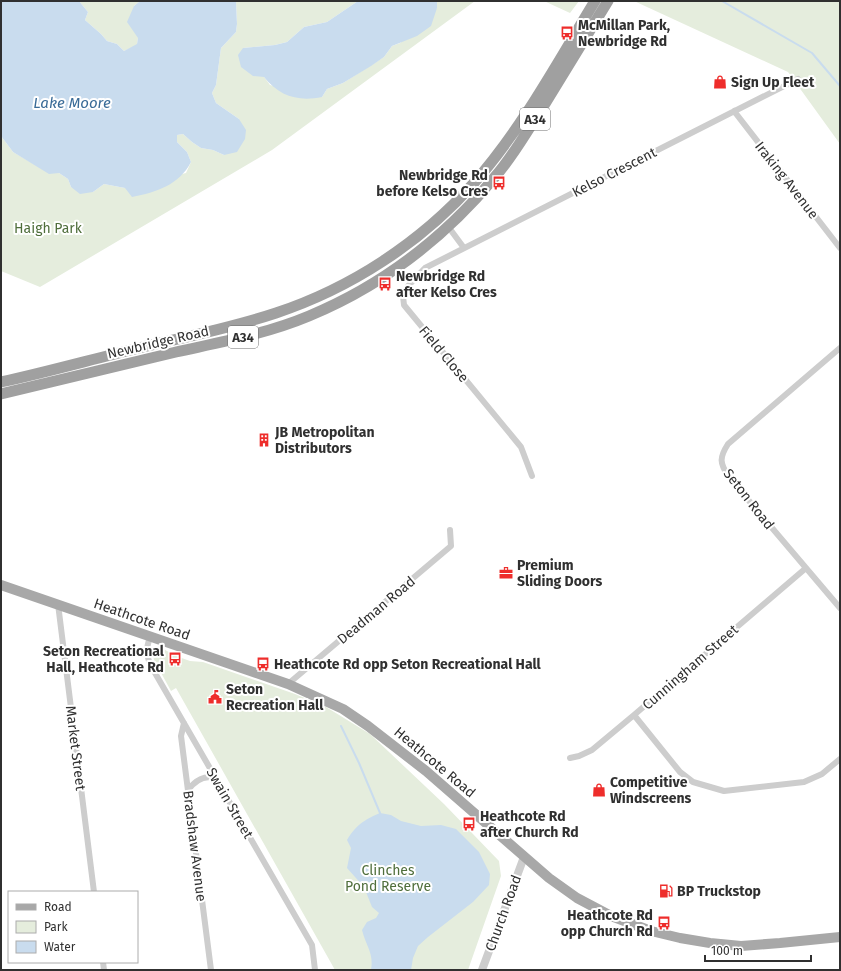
<svg xmlns="http://www.w3.org/2000/svg" width="841" height="971" font-family="'Fira Sans',sans-serif">
<style>
.green{fill:#e5eddd}
.water{fill:#c9dcee}
.lines{fill:none;stroke-linecap:round;stroke-linejoin:round}
.stream{stroke:#c9dcee;stroke-width:2}
.minor{stroke:#cdcdcd;stroke-width:6}
.tertiary{stroke:#cdcdcd;stroke-width:8}
.primary{stroke:#a8a8a8;stroke-width:10}
.trunk{stroke:#a0a0a0;stroke-width:11}
.labels{text-anchor:middle;stroke-width:4;stroke-linejoin:round;paint-order:stroke}
.shield{fill:#fff;stroke:#6e6e6e;stroke-width:1}
.shield-label{font-size:13px;font-weight:bold;fill:#303030}
.poi-label{font-size:14px;font-weight:bold;fill:#303030;stroke:#fff;text-anchor:start}
.street-label{font-size:14px;fill:#303030;stroke:#fff}
.park-label{font-size:14px;fill:#4f6e3b;stroke:#fff}
.water-label{font-size:15px;font-style:italic;fill:#396b97;stroke:#fff}
</style>
<rect width="100%" height="100%" fill="#fff"/>
<path class="green" d="M 79,1 L 140,1 L 134,6 L 138,38 L 137,45 L 124,51 L 117,44 L 107,41 L 101,34 L 85,20 L 88,12 Z
M 236,1 L 358,1 L 327,22 L 304,27 L 287,42 L 275,45 L 243,48 L 270,85 L 322,97 L 327,89 L 343,83 L 384,57 L 392,46 L 400,43 L 437,8 L 437,1 L 475,1 L 272,150 L 40,287 L 1,271 L 1,136 L 13,152 L 49,173 L 59,173 L 68,179 L 71,187 L 93,192 L 104,184 L 125,188 L 186,173 L 191,162 L 187,152 L 177,142 L 177,135 L 183,134 L 192,142 L 201,148 L 213,150 L 224,155 L 239,119 L 216,103 L 212,93 L 216,85 L 221,48 L 236,32 L 237,24 Z
M 544,1 L 579,1 L 570,13 Z
M 634,1 L 840,1 L 840,144 L 788,72 Z
M 158,646 L 176,656 L 190,661 L 203,662 L 295,694 L 326,707 L 370,734 L 444,804 L 499,861 L 501,876 L 468,970 L 335,970 L 176,688 L 171,691 L 154,660 L 152,651 Z"/>
<path class="water" d="M 1,1 L 79,1 L 88,12 L 85,20 L 101,34 L 107,41 L 117,44 L 124,51 L 137,44 L 138,38 L 127,22 L 134,6 L 140,1 L 236,1 L 237,24 L 236,32 L 221,48 L 216,85 L 212,93 L 216,103 L 239,119 L 246,130 L 245,139 L 237,152 L 224,155 L 213,150 L 201,148 L 192,142 L 183,134 L 177,135 L 177,142 L 187,152 L 191,162 C 179,185 157,192 132,197 L 125,188 L 104,184 L 93,192 L 80,194 L 71,187 L 68,179 L 59,173 L 49,174 L 13,152 L 1,136 Z
M 358,1 L 437,1 L 437,8 L 431,26 L 417,36 L 392,46 L 384,57 L 371,66 L 343,83 L 327,89 L 322,97 C 298,102 279,96 264,77 L 253,76 L 241,67 L 238,55 L 243,48 L 275,45 L 287,42 L 304,27 L 327,22 Z
M 380,813 L 391,815 L 401,821 L 421,826 L 441,825 L 456,829 L 479,852 L 490,874 L 489,885 L 473,902 L 428,937 L 418,946 L 413,958 L 411,970 L 371,970 C 374,953 366,946 362,930 L 367,922 L 376,918 L 379,913 L 372,907 L 364,887 L 347,868 L 351,848 L 347,840 C 356,825 364,820 380,813 Z"/>
<g class="lines">
<path class="stream" d="M 722,1 L 812,53 L 840,86
M 341,726 L 359,763 L 380,813"/>
<path class="minor" d="M 734,111 L 840,248
M 447,225 L 464,248
M 840,348 L 728,444 C 719,458 720,463 728,476 L 840,608
M 532,476 L 521,447 L 404,305 L 403,296 L 408,286 L 425,268 L 798,79
M 58,604 L 94,892
M 150,637 C 146,648 146,655 151,666 L 312,945 L 315,970
M 288,684 L 451,546 L 450,530
M 634,715 L 680,772 L 693,782 L 724,791 L 804,782 L 822,774 L 840,759
M 184,723 L 181,736 L 211,970
M 570,758 L 579,756 L 592,750 L 634,715 L 806,568
M 188,790 C 195,781 205,774 216,779
M 103,962 L 104,970"/>
<path class="tertiary" d="M 482,970 L 524,857"/>
<path class="primary" d="M 1,585 L 288,684 L 343,709 L 368,726 L 426,771 L 549,878 L 577,898 L 611,916 L 651,931 L 680,938 L 710,943 L 741,946 L 780,943 L 840,937"/>
<path class="trunk" d="M 1,382 C 47,372 93,359 139,348 C 185,337 231,328 276,313 C 351,288 420,243 473,184 C 522,129 557,63 595,1
M 1,394 C 59,380 118,366 176,352 C 221,342 266,334 309,316 C 381,286 444,238 494,178 C 512,158 525,134 540,112 C 563,75 585,38 608,1"/>
</g>
<defs>
<g id="bus-bare" transform="scale(1.08)"><path d="M-5-6H5V4H4V6H2V4H-2V6H-4V4H-5ZM-3.5-4V0h7V-4ZM-3.5 1.2v1.5H-2V1.2ZM2 1.2v1.5H3.5V1.2Z" fill="#ee2d2b" stroke="#fff" stroke-width="2.5" paint-order="stroke"/></g>
<g id="shop-bare" transform="scale(1.08)"><path d="M-5-2.5h2.3a2.7 3.5 0 0 1 5.4 0H5L5.5 6h-11ZM-1.5-2.5h3a1.5 2.3 0 0 0-3 0Z" fill="#ee2d2b" stroke="#fff" stroke-width="2.5" paint-order="stroke"/></g>
<g id="building-bare" transform="scale(1.08)"><path d="M-4-6H4V6H1V3H-1V6H-4ZM-2.5-4.3h1.7v1.8h-1.7ZM.8-4.3h1.7v1.8H.8ZM-2.5-1h1.7V.8h-1.7ZM.8-1h1.7V.8H.8Z" fill="#ee2d2b" stroke="#fff" stroke-width="2.5" paint-order="stroke"/></g>
<g id="office-bare" transform="scale(1.08)"><path d="M-6-3h4V-5.5h4V-3h4V5H-6ZM-1-4.5V-3h2v-1.5ZM-6 0V1H6V0Z" fill="#ee2d2b" stroke="#fff" stroke-width="2.5" paint-order="stroke"/></g>
<g id="civic-bare" transform="scale(1.08)"><path d="M-.6-6.5H3V-4.5H.6V-3L4-1V1h2V6H-6V1h2V-1L-.6-3ZM-1.2 2.5V6h2.4V2.5Z" fill="#ee2d2b" stroke="#fff" stroke-width="2.5" paint-order="stroke"/></g>
<g id="fuel-bare" transform="scale(1.08)"><path d="M-5.5-6h7V0h2V4h1.3V-2.5L3-4.5l.8-.8L6-3V5H2.5V1h-1V6h-7ZM-4.2-4.7v3.2H.2V-4.7Z" fill="#ee2d2b" stroke="#fff" stroke-width="2.5" paint-order="stroke"/></g>
</defs>
<g fill-rule="evenodd">
<use href="#bus-bare" x="567" y="33"/>
<use href="#shop-bare" x="720" y="82"/>
<use href="#bus-bare" x="499" y="183"/>
<use href="#bus-bare" x="385" y="284"/>
<use href="#building-bare" x="264" y="440"/>
<use href="#office-bare" x="506" y="573"/>
<use href="#bus-bare" x="175" y="659"/>
<use href="#bus-bare" x="263" y="664"/>
<use href="#civic-bare" x="215" y="697"/>
<use href="#shop-bare" x="599" y="790"/>
<use href="#bus-bare" x="469" y="824"/>
<use href="#fuel-bare" x="666" y="891"/>
<use href="#bus-bare" x="664" y="923"/>
</g>
<g class="labels">
<g class="shield">
<rect x="520" y="108" width="30" height="22" rx="3"/>
<rect x="228" y="326" width="30" height="22" rx="3"/>
</g>
<g class="shield-label">
<text x="535" y="124">A34</text>
<text x="243" y="342">A34</text>
</g>
<g class="poi-label">
<text x="578" y="30">McMillan Park,<tspan x="578" dy="16">Newbridge Rd</tspan></text>
<text x="731" y="87">Sign Up Fleet</text>
<text x="488" y="180" text-anchor="end">Newbridge Rd<tspan x="488" dy="16">before Kelso Cres</tspan></text>
<text x="396" y="281">Newbridge Rd<tspan x="396" dy="16">after Kelso Cres</tspan></text>
<text x="275" y="437">JB Metropolitan<tspan x="275" dy="16">Distributors</tspan></text>
<text x="517" y="570">Premium<tspan x="517" dy="16">Sliding Doors</tspan></text>
<text x="164" y="656" text-anchor="end">Seton Recreational<tspan x="164" dy="16">Hall, Heathcote Rd</tspan></text>
<text x="274" y="669">Heathcote Rd opp Seton Recreational Hall</text>
<text x="226" y="694">Seton<tspan x="226" dy="16">Recreation Hall</tspan></text>
<text x="610" y="787">Competitive<tspan x="610" dy="16">Windscreens</tspan></text>
<text x="480" y="821">Heathcote Rd<tspan x="480" dy="16">after Church Rd</tspan></text>
<text x="677" y="896">BP Truckstop</text>
<text x="653" y="920" text-anchor="end">Heathcote Rd<tspan x="653" dy="16">opp Church Rd</tspan></text>
</g>
<g class="street-label">
<text transform="translate(614 172) rotate(-27)" y="5">Kelso Crescent</text>
<text transform="translate(787 180) rotate(52)" y="5">Iraking Avenue</text>
<text transform="translate(158 342) rotate(-13)" y="5">Newbridge Road</text>
<text transform="translate(444 354) rotate(50)" y="5">Field Close</text>
<text transform="translate(749 499) rotate(52)" y="5">Seton Road</text>
<text transform="translate(376 610) rotate(-40)" y="5">Deadman Road</text>
<text transform="translate(142 619) rotate(19)" y="5">Heathcote Road</text>
<text transform="translate(690 667) rotate(-41)" y="5">Cunningham Street</text>
<text transform="translate(76 748) rotate(83)" y="5">Market Street</text>
<text transform="translate(435 762) rotate(40)" y="5">Heathcote Road</text>
<text transform="translate(230 803) rotate(60)" y="5">Swain Street</text>
<text transform="translate(195 846) rotate(83)" y="5">Bradshaw Avenue</text>
<text transform="translate(503 913) rotate(-70)" y="5">Church Road</text>
</g>
<g class="park-label">
<text x="48" y="233">Haigh Park</text>
<text x="388" y="875">Clinches<tspan x="388" dy="16">Pond Reserve</tspan></text>
</g>
<g class="water-label">
<text x="72" y="108">Lake Moore</text>
</g>
</g>
<rect width="841" height="971" fill="none" stroke="#303030" stroke-width="4"/>
<rect x="8" y="891" width="130" height="72" fill="#ffffff" stroke="#acacac"/>
<rect x="16" y="904" width="20" height="6" fill="#a8a8a8" stroke="#acacac"/>
<text x="44" y="911" font-size="12" fill="#303030">Road</text>
<rect x="16" y="921" width="20" height="12" fill="#e5eddd" stroke="#acacac"/>
<text x="44" y="931" font-size="12" fill="#303030">Park</text>
<rect x="16" y="941" width="20" height="12" fill="#c9dcee" stroke="#acacac"/>
<text x="44" y="951" font-size="12" fill="#303030">Water</text>
<path d="M705 955v6h106v-6" fill="none" stroke="#303030" stroke-width="2"/>
<text x="711" y="955" font-size="12" fill="#303030" stroke="#ffffff" stroke-width="3" paint-order="stroke">100 m</text>
</svg>
